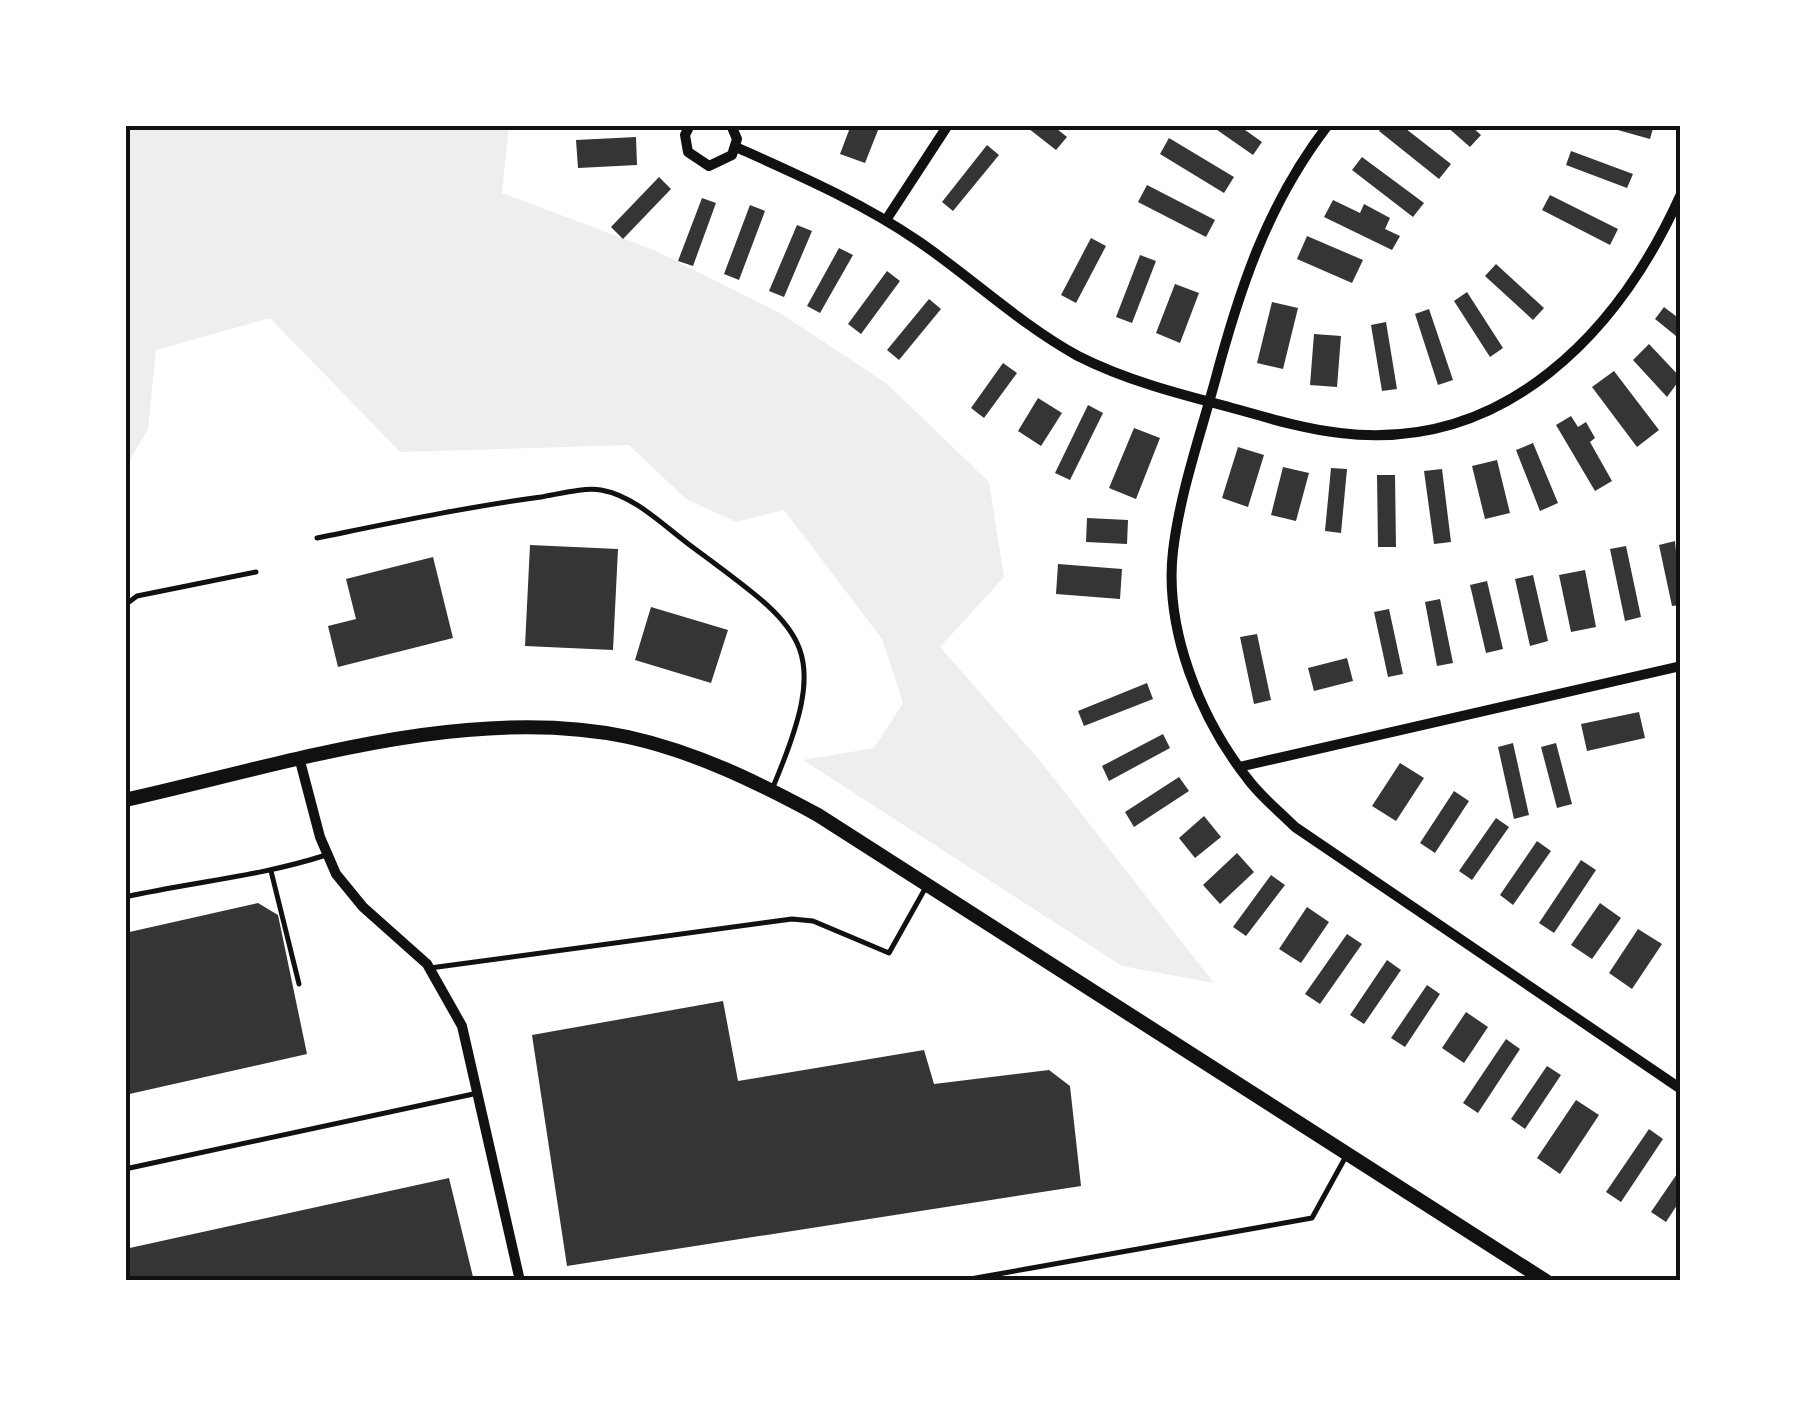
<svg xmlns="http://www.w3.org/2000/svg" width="1806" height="1406" font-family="Ubuntu,sans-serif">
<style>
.green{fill:#eee}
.building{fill:#353535}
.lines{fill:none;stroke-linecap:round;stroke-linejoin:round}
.service{stroke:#111;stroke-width:5}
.minor{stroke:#111;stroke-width:10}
.secondary{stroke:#111;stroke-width:14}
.neatline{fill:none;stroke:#111;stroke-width:4}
</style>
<rect width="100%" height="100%" fill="#fff"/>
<path class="green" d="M 125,125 L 509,125 L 502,193 L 656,251 L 780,313 L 886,383 L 989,482 L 1004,577 L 940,647 L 1041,762 L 1214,983 L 1122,966 L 803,760 L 874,748 L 903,703 L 882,639 L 784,510 L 736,522 L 686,499 L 629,445 L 400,452 L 270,318 L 156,350 L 148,429 L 125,468 Z"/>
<path class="building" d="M 851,125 L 880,125 L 865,163 L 840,154 Z
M 1024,125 L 1052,125 L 1067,137 L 1056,150 Z
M 1210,125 L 1238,125 L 1262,142 L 1253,155 Z
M 1384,125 L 1401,125 L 1451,164 L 1439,179 L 1379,131 Z
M 1445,125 L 1470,125 L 1481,135 L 1470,147 Z
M 1600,125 L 1654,125 L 1650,139 Z
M 636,137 L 637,165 L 578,168 L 576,140 Z
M 1169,138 L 1234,177 L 1224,193 L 1160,154 Z
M 987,145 L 999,155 L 953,211 L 942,202 Z
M 1571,151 L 1633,174 L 1627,188 L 1566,165 Z
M 1362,157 L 1424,203 L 1413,217 L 1352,170 Z
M 659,177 L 671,189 L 623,239 L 611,227 Z
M 1147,185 L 1215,220 L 1206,237 L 1138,202 Z
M 1550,195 L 1618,229 L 1610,245 L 1542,210 Z
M 702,198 L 716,203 L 693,266 L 678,261 Z
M 1333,200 L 1360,213 L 1364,204 L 1390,218 L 1385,229 L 1400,236 L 1392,250 L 1324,217 Z
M 750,205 L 765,211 L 739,280 L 724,274 Z
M 797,225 L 812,231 L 784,297 L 769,291 Z
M 1307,236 L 1363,260 L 1352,283 L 1297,259 Z
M 1091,238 L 1106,246 L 1076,303 L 1061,295 Z
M 839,248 L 853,255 L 820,313 L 807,306 Z
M 1140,255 L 1156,261 L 1132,323 L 1116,317 Z
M 1496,264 L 1544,308 L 1533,320 L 1485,276 Z
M 887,271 L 900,281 L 861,334 L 848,324 Z
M 1175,284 L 1199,293 L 1180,343 L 1156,333 Z
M 1467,292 L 1503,348 L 1490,357 L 1454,301 Z
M 929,299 L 941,309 L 899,360 L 887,350 Z
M 1272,302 L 1298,308 L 1283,369 L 1257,363 Z
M 1664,307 L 1681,320 L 1681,340 L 1655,319 Z
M 1429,309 L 1453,380 L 1438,385 L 1415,314 Z
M 1386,322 L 1397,389 L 1382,391 L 1371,325 Z
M 1314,334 L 1341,336 L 1337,387 L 1310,385 Z
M 1649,344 L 1681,378 L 1667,397 L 1633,360 Z
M 1003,363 L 1017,373 L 984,418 L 971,408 Z
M 1614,371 L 1659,430 L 1637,447 L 1592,387 Z
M 1038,398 L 1062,413 L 1041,446 L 1018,431 Z
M 1088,405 L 1103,413 L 1070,480 L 1055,473 Z
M 1571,416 L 1578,427 L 1586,422 L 1595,438 L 1590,442 L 1612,481 L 1595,491 L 1556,425 Z
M 1134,428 L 1160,438 L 1136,499 L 1109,488 Z
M 1533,443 L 1558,503 L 1540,511 L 1516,450 Z
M 1238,447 L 1264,455 L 1248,507 L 1222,498 Z
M 1497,460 L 1510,513 L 1485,519 L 1472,466 Z
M 1283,467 L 1309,473 L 1296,521 L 1271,515 Z
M 1331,468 L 1347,469 L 1341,533 L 1325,531 Z
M 1442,469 L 1451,542 L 1434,544 L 1424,471 Z
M 1377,475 L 1395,475 L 1396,547 L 1378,547 Z
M 1087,518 L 1128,520 L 1127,544 L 1086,542 Z
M 1675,541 L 1681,605 L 1672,606 L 1659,545 Z
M 530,545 L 618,549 L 613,650 L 525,646 Z
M 1626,546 L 1641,617 L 1625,621 L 1610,549 Z
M 433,557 L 453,638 L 338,667 L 328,626 L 356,619 L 346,579 Z
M 1058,564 L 1122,569 L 1120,599 L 1056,594 Z
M 1585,570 L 1596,627 L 1571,632 L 1559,575 Z
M 1533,575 L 1548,641 L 1530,646 L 1515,579 Z
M 1487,581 L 1503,649 L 1486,653 L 1470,585 Z
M 1440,599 L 1453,663 L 1437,666 L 1425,602 Z
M 651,607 L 728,630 L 711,683 L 635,660 Z
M 1389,609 L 1403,674 L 1388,677 L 1374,612 Z
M 1257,634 L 1271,700 L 1254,704 L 1240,637 Z
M 1347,658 L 1353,681 L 1314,691 L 1308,668 Z
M 1147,683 L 1153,699 L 1084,726 L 1078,711 Z
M 1639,712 L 1645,738 L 1587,751 L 1581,724 Z
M 1163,734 L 1170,748 L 1109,781 L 1102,766 Z
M 1513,743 L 1529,815 L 1514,819 L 1498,747 Z
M 1556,743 L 1572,804 L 1557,808 L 1541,747 Z
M 1400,763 L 1424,778 L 1396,821 L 1372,806 Z
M 1179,777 L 1189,791 L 1134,827 L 1125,812 Z
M 1454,791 L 1469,801 L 1435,853 L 1420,843 Z
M 1204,816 L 1221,837 L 1195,858 L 1179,838 Z
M 1496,818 L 1509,827 L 1472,880 L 1459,871 Z
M 1537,841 L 1551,851 L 1513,905 L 1500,895 Z
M 1237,853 L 1254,872 L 1220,904 L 1203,885 Z
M 1581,860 L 1596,870 L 1554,933 L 1539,923 Z
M 1271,875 L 1285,885 L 1246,936 L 1233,927 Z
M 258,903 L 278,915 L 307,1054 L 125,1095 L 125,933 Z
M 1600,903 L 1621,918 L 1592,959 L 1571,945 Z
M 1307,907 L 1329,922 L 1301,963 L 1279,949 Z
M 1638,929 L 1662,944 L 1632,989 L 1609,973 Z
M 1347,934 L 1362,944 L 1320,1004 L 1305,994 Z
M 1387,960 L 1401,970 L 1364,1024 L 1350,1015 Z
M 1427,985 L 1440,994 L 1405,1047 L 1391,1038 Z
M 723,1001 L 738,1081 L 924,1050 L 934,1084 L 1049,1070 L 1070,1086 L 1081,1186 L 567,1266 L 532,1035 Z
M 1466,1012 L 1488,1027 L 1464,1063 L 1442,1048 Z
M 1506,1039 L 1520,1049 L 1478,1113 L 1463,1103 Z
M 1547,1066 L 1561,1075 L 1525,1129 L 1511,1119 Z
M 1576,1100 L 1599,1115 L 1560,1174 L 1537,1158 Z
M 1649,1129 L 1663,1139 L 1621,1202 L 1606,1192 Z
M 1681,1168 L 1681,1199 L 1666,1222 L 1651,1212 Z
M 449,1178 L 474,1281 L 125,1281 L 125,1249 Z"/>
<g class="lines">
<path class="service" d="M 317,538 C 391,523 466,507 541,497 C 559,494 584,487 601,490 C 635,496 664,526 691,546 C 807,632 833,644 773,787
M 125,605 L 137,596 L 256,572
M 271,871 L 299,984
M 125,897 C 192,882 262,876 326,855
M 430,968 L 792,919 L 813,921 L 889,953 L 926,887
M 125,1169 L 478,1093
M 959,1281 L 1312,1218 L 1345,1158"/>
<path class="minor" d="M 690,125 L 685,135 L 688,152 L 709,166 L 732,155 L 737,139 L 731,125
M 1328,125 C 1268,203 1240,287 1215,381 C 1200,436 1180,493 1173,551 C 1164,629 1200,718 1247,778 C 1260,796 1279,811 1295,827 L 1681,1089
M 736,147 C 798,175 861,202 918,241 C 972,278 1020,324 1078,356 C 1125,380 1179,394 1229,407 C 1265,417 1303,429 1340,433 C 1505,453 1619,332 1681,194
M 886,220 L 948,125
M 300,761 L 320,837 L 336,874 L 363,907 L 427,964 L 462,1026 L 520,1281
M 1239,767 L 1681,666"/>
<path class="secondary" d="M 125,800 C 282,765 467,703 628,737 C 696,752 757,782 818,815 L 1546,1281"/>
</g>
<rect width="1806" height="1406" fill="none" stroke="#ffffff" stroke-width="255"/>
<rect x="128" y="128" width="1550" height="1150" class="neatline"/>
</svg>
